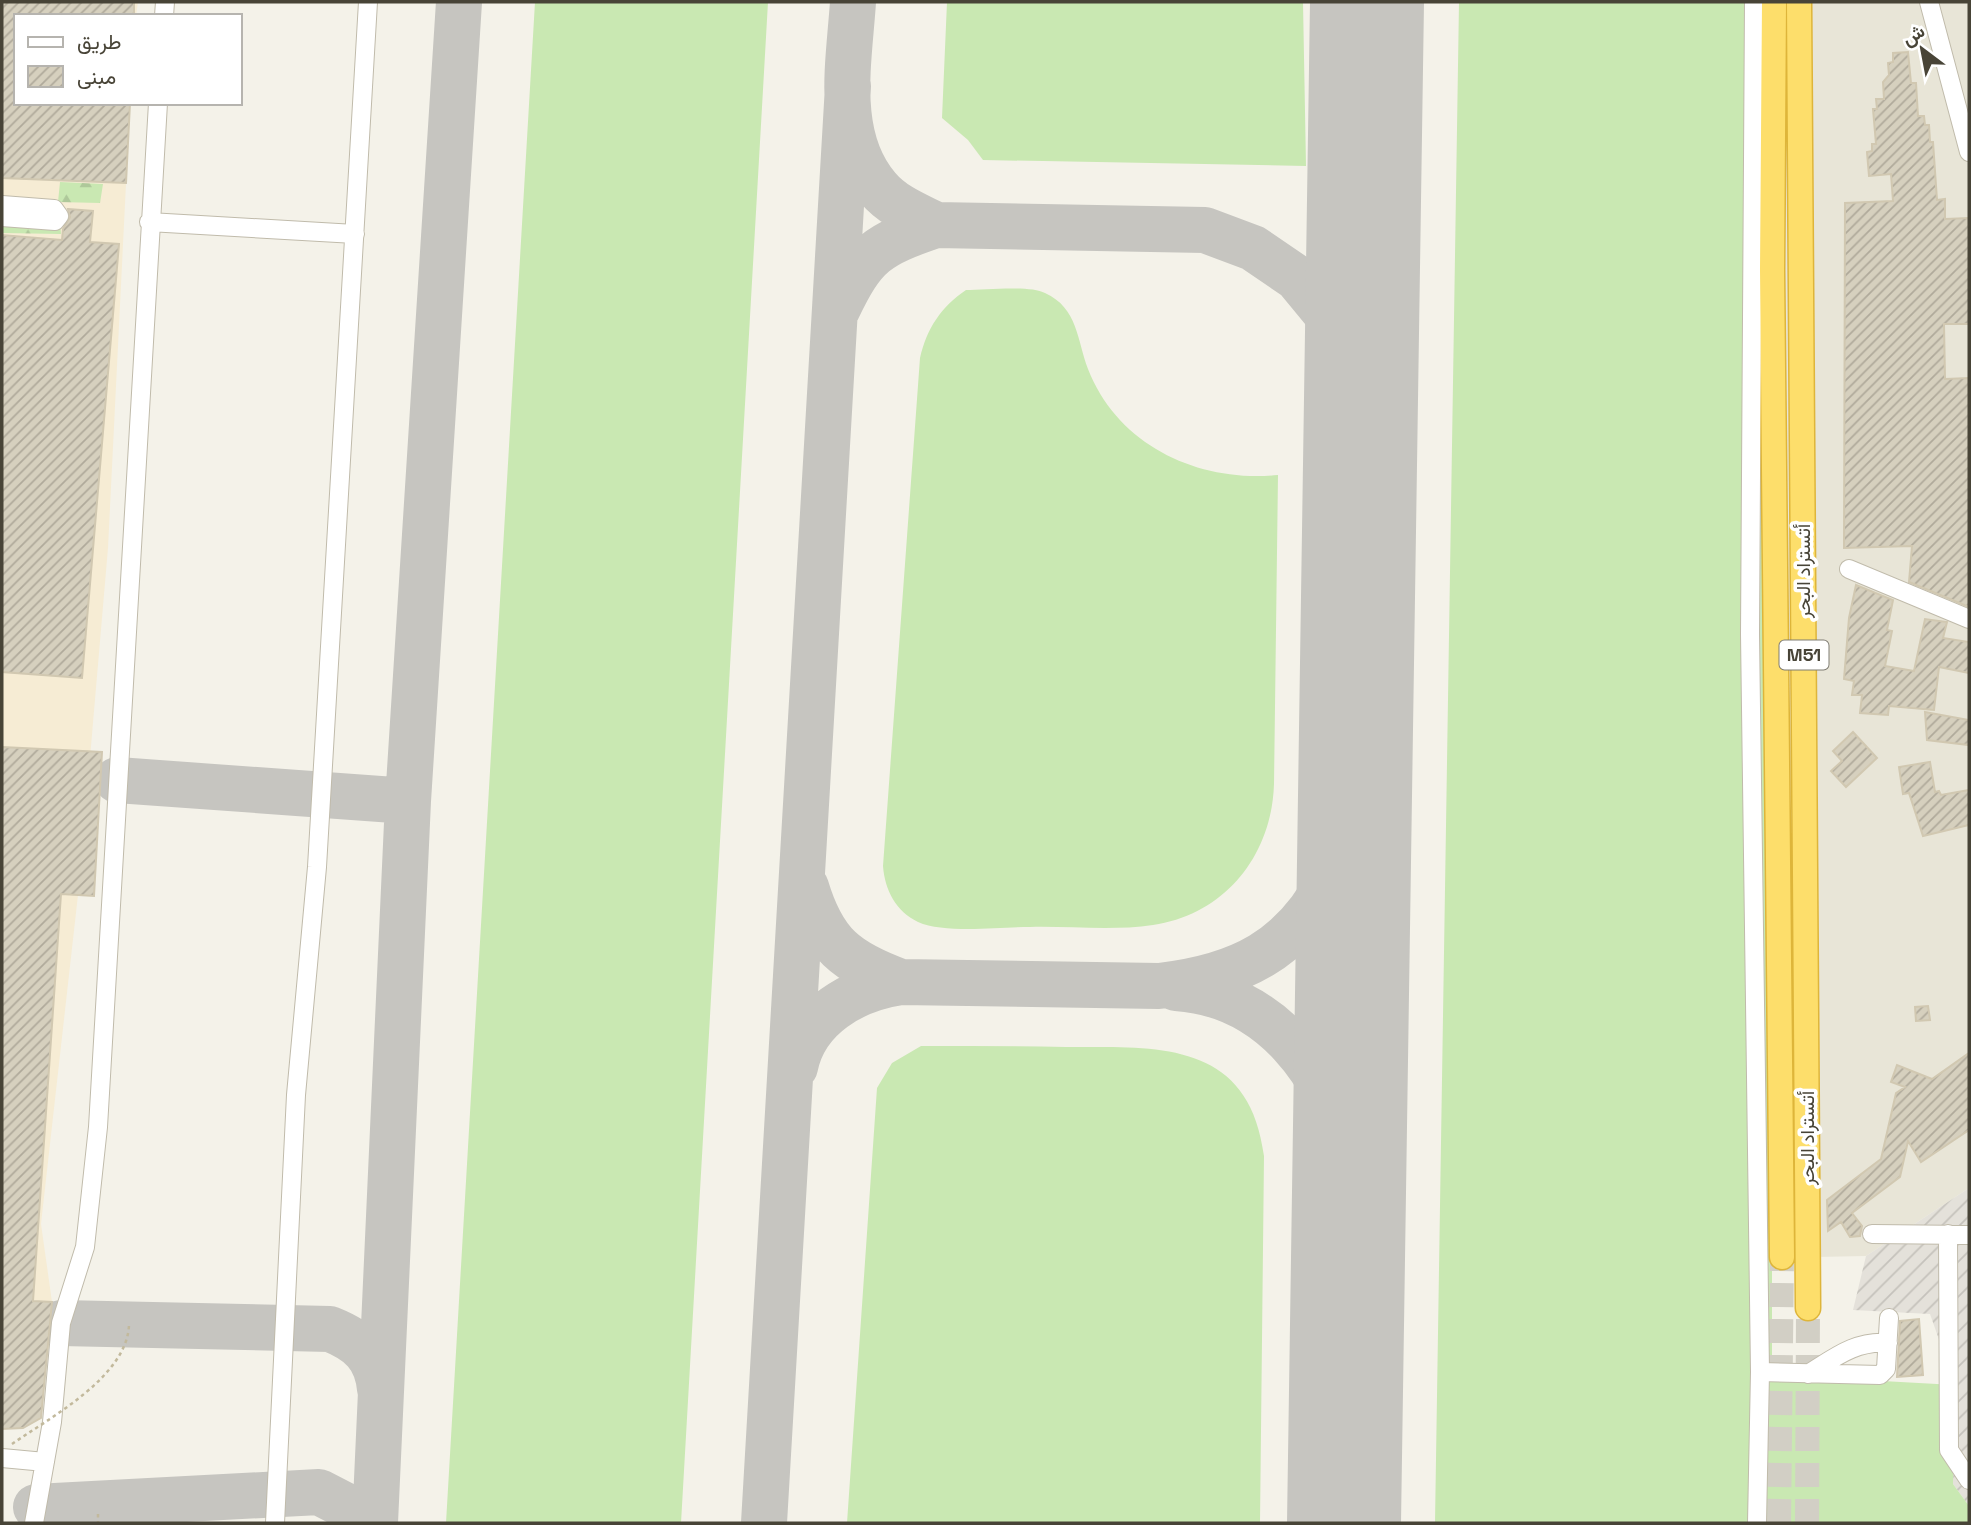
<svg xmlns="http://www.w3.org/2000/svg" width="1971" height="1525" font-family="'Space Grotesk',Vazirmatn,sans-serif">
<style>
.residential{fill:#e8e5d7}
.commercial{fill:#f6ecd4}
.industrial{fill:url(#industrial-furrows)}
.grass{fill:#c9e8b2}
.forest{fill:url(#forest-firs)}
.lines{fill:none;stroke-linecap:round;stroke-linejoin:round}
.taxiway{stroke:#c6c5c0;stroke-width:46}
.runway{stroke:#c6c5c0;stroke-width:114}
.building{fill:url(#building-hatch);stroke:#d1c8b1;stroke-width:2}
.highway-tunnel{stroke:#d2cfc5;stroke-width:24;stroke-dasharray:24 12;stroke-linecap:butt}
.minor-casing{stroke:#c0bbab;stroke-width:20}
.highway-casing{stroke:#deb53a;stroke-width:27}
.path{stroke:#c2b99c;stroke-width:2.5;stroke-dasharray:3.5 3.5;stroke-linecap:butt}
.minor{stroke:#fff;stroke-width:18}
.highway{stroke:#fdde6b;stroke-width:24}
.path-bridge{stroke:#c2b99c;stroke-width:2.5;stroke-dasharray:3.5 3.5;stroke-linecap:butt}
.labels{text-anchor:middle;stroke-width:7;stroke-linejoin:round;paint-order:stroke}
.shield{fill:#fff;stroke:#7f7c73;stroke-width:2}
.shield-label{font-size:18px;font-weight:bold;fill:#484437}
.street-label{font-size:19px;fill:#484437;stroke:#fff}
</style>
<defs>
<pattern id="industrial-furrows" width="10" height="10" patternUnits="userSpaceOnUse" patternTransform="scale(1.75)"><rect width="10" height="10" fill="#e4e1da"/><path d="M-1 1l2-2M0 10L10 0M9 11l2-2" fill="none" stroke="#c5c2bc"/></pattern>
<pattern id="forest-firs" width="22" height="20" patternUnits="userSpaceOnUse" patternTransform="scale(1.75)"><rect width="22" height="20" fill="#c9e8b2"/><path d="M5 1l3.5 6h-7zM16 11l3.5 6h-7z" fill="#aec89a"/></pattern>
<pattern id="building-hatch" width="6" height="6" patternUnits="userSpaceOnUse" patternTransform="scale(1.75)"><rect width="6" height="6" fill="#d6d0be"/><path d="M-1 1l2-2M0 6l6-6M5 7l2-2" fill="none" stroke="#b0aa9b"/></pattern>
</defs>
<rect width="100%" height="100%" fill="#f4f2e9"/>
<path class="residential" d="M 1764,2 L 1969,2 L 1969,1188 L 1866,1256 L 1768,1258 Z"/>
<path class="commercial" d="M 2,2 L 138,2 L 136,16 L 16,16 L 16,103 L 130,103 L 108,548 L 79,886 L 41,1224 L 52,1302 L 49,1348 L 31,1368 L 26,1380 L 2,1381 Z"/>
<path class="industrial" d="M 1969,1188 L 1969,1506 L 1953,1484 L 1955,1385 L 1930,1314 L 1853,1310 L 1866,1256 Z"/>
<path class="grass" d="M 535,2 L 768,2 L 681,1523 L 446,1523 Z
M 947,2 L 1303,2 L 1306,166 L 983,160 L 968,140 L 942,118 Z
M 1459,2 L 1775,2 L 1772,27 L 1772,1375 L 1955,1385 L 1953,1484 L 1969,1506 L 1969,1523 L 1435,1523 Z
M 966,290 C 985,290 1030,285 1045,293 C 1078,308 1077,340 1088,369 C 1118,446 1199,483 1278,475 L 1274,784 C 1272,855 1225,915 1153,925 C 1113,931 1070,926 1030,927 C 1000,927 945,934 918,922 C 896,911 885,891 883,866 L 920,358 C 927,328 941,307 966,290 Z
M 921,1046 C 969,1046 1017,1046 1066,1047 C 1156,1047 1249,1039 1264,1156 L 1260,1523 L 847,1523 L 877,1088 L 892,1063 Z"/>
<path class="forest" d="M 60,182 L 103,184 L 100,203 L 58,202 Z
M 2,219 L 60,222 L 61,234 L 2,233 Z"/>
<g class="lines">
<path class="taxiway" d="M 853,2 C 849,63 834,137 878,188 C 893,206 916,215 936,225 L 1205,230 L 1253,248 L 1297,278 L 1330,318 L 1361,388
M 837,310 C 864,253 877,245 936,225
M 117,780 L 408,801
M 806,887 C 823,944 846,962 901,982 L 1159,986 C 1239,977 1294,950 1331,877 C 1336,868 1343,858 1346,848 C 1355,823 1353,789 1355,763
M 1176,988 C 1271,994 1331,1074 1349,1161
M 795,1067 C 805,1016 854,989 901,982
M 61,1323 L 330,1329 C 360,1341 377,1356 380,1389
M 36,1507 L 319,1492 L 350,1508 L 363,1523
M 375,1523 L 408,801 L 459,2
M 764,1523 L 848,86"/>
<path class="runway" d="M 1344,1523 L 1367,2"/>
</g>
<path class="building" d="M 2,2 L 134,2 L 134,16 L 16,16 L 16,103 L 130,103 L 126,183 L 2,178 Z
M 1908,52 L 1911,83 L 1916,83 L 1918,116 L 1924,116 L 1925,125 L 1929,125 L 1930,142 L 1933,142 L 1937,200 L 1945,199 L 1945,219 L 1969,218 L 1969,324 L 1944,324 L 1945,379 L 1969,378 L 1969,607 L 1909,582 L 1912,546 L 1844,548 L 1845,203 L 1893,201 L 1891,174 L 1869,176 L 1867,152 L 1872,151 L 1872,144 L 1876,144 L 1873,109 L 1877,109 L 1876,99 L 1884,99 L 1883,82 L 1889,75 L 1888,63 L 1893,62 L 1893,53 Z
M 68,209 L 93,211 L 90,242 L 119,244 L 82,678 L 2,672 L 2,235 L 62,240 L 63,229 L 70,217 Z
M 1856,585 L 1893,600 L 1887,630 L 1892,631 L 1885,666 L 1914,671 L 1925,619 L 1947,622 L 1943,638 L 1969,642 L 1969,673 L 1939,667 L 1934,710 L 1889,706 L 1888,715 L 1860,713 L 1862,695 L 1852,695 L 1854,681 L 1844,679 L 1849,618 Z
M 1925,712 L 1969,720 L 1969,745 L 1927,740 Z
M 1853,732 L 1877,758 L 1846,787 L 1831,771 L 1842,761 L 1833,751 Z
M 2,747 L 102,752 L 94,896 L 61,894 L 33,1301 L 52,1302 L 41,1418 L 23,1428 L 2,1429 Z
M 1930,762 L 1935,792 L 1939,791 L 1941,795 L 1969,790 L 1969,825 L 1923,836 L 1909,793 L 1903,794 L 1899,767 Z
M 1928,1006 L 1930,1020 L 1916,1021 L 1915,1007 Z
M 1969,1053 L 1969,1130 L 1921,1162 L 1908,1141 L 1900,1177 L 1852,1213 L 1862,1226 L 1860,1236 L 1850,1237 L 1841,1222 L 1828,1231 L 1827,1200 L 1881,1159 L 1896,1093 L 1905,1087 L 1891,1082 L 1897,1065 L 1932,1079 Z
M 1919,1319 L 1923,1375 L 1897,1377 L 1900,1321 Z"/>
<g class="lines">
<path class="highway-tunnel" d="M 1779,1523 L 1782,1257
M 1807,1523 L 1808,1308"/>
<g class="minor-casing">
<path id="minor" d="M 1754,2 L 1750,634 L 1760,1372 L 1757,1523
M 1929,2 L 1969,152
M 164,16 L 165,2
M 2,205 L 54,209 L 59,216 L 55,221 L 2,217
M 149,222 L 355,234
M 1849,569 L 1969,619
M 1872,1234 L 1969,1235
M 1948,1234 L 1949,1450 L 1969,1480
M 1760,1372 L 1880,1375 L 1886,1369 L 1889,1318
M 1808,1374 C 1834,1358 1856,1340 1888,1343
M 2,1458 L 45,1462
M 34,1523 L 52,1422 L 61,1323 L 85,1247 L 98,1127 L 158,103
M 275,1523 L 296,1095 L 317,867 L 368,2"/>
</g>
<g class="highway-casing">
<path id="highway" d="M 1774,2 L 1772,270 L 1782,1257
M 1799,2 L 1808,1308"/>
</g>
<path class="path" d="M 98,1514 L 98,1523"/>
<use href="#minor" class="minor"/>
<use href="#highway" class="highway"/>
<path class="path-bridge" d="M 12,1444 C 51,1417 128,1376 129,1324"/>
</g>
<g class="labels">
<rect class="shield" x="1779.5" y="640.5" width="49" height="29" rx="5"/>
<g class="shield-label">
<text x="1804" y="661">M51</text>
</g>
<g class="street-label">
<text transform="translate(1803 571) rotate(-90)" y="7">أتستراد البحر</text>
<text transform="translate(1807 1138) rotate(-90)" y="7">أتستراد البحر</text>
</g>
</g>
<rect width="1971" height="1525" fill="none" stroke="#484437" stroke-width="7"/>
<rect x="14" y="14" width="228" height="91" fill="#ffffff" stroke="#b6b4af" stroke-width="2"/>
<rect x="28" y="37" width="35" height="10" fill="#ffffff" stroke="#b6b4af" stroke-width="2"/>
<text x="77" y="49" font-size="21" fill="#484437">طريق</text>
<rect x="28" y="66" width="35" height="21" fill="url(#building-hatch)" stroke="#b6b4af" stroke-width="2"/>
<text x="77" y="84" font-size="21" fill="#484437">مبنى</text>
<g transform="translate(1922 49) rotate(328)" stroke="#ffffff" stroke-width="5" paint-order="stroke">
<path d="M0-5L12 26L0 18L-12 26Z" fill="#484437"/>
<text y="-10" font-size="19" font-weight="bold" text-anchor="middle" fill="#484437">ش</text>
</g>
</svg>
